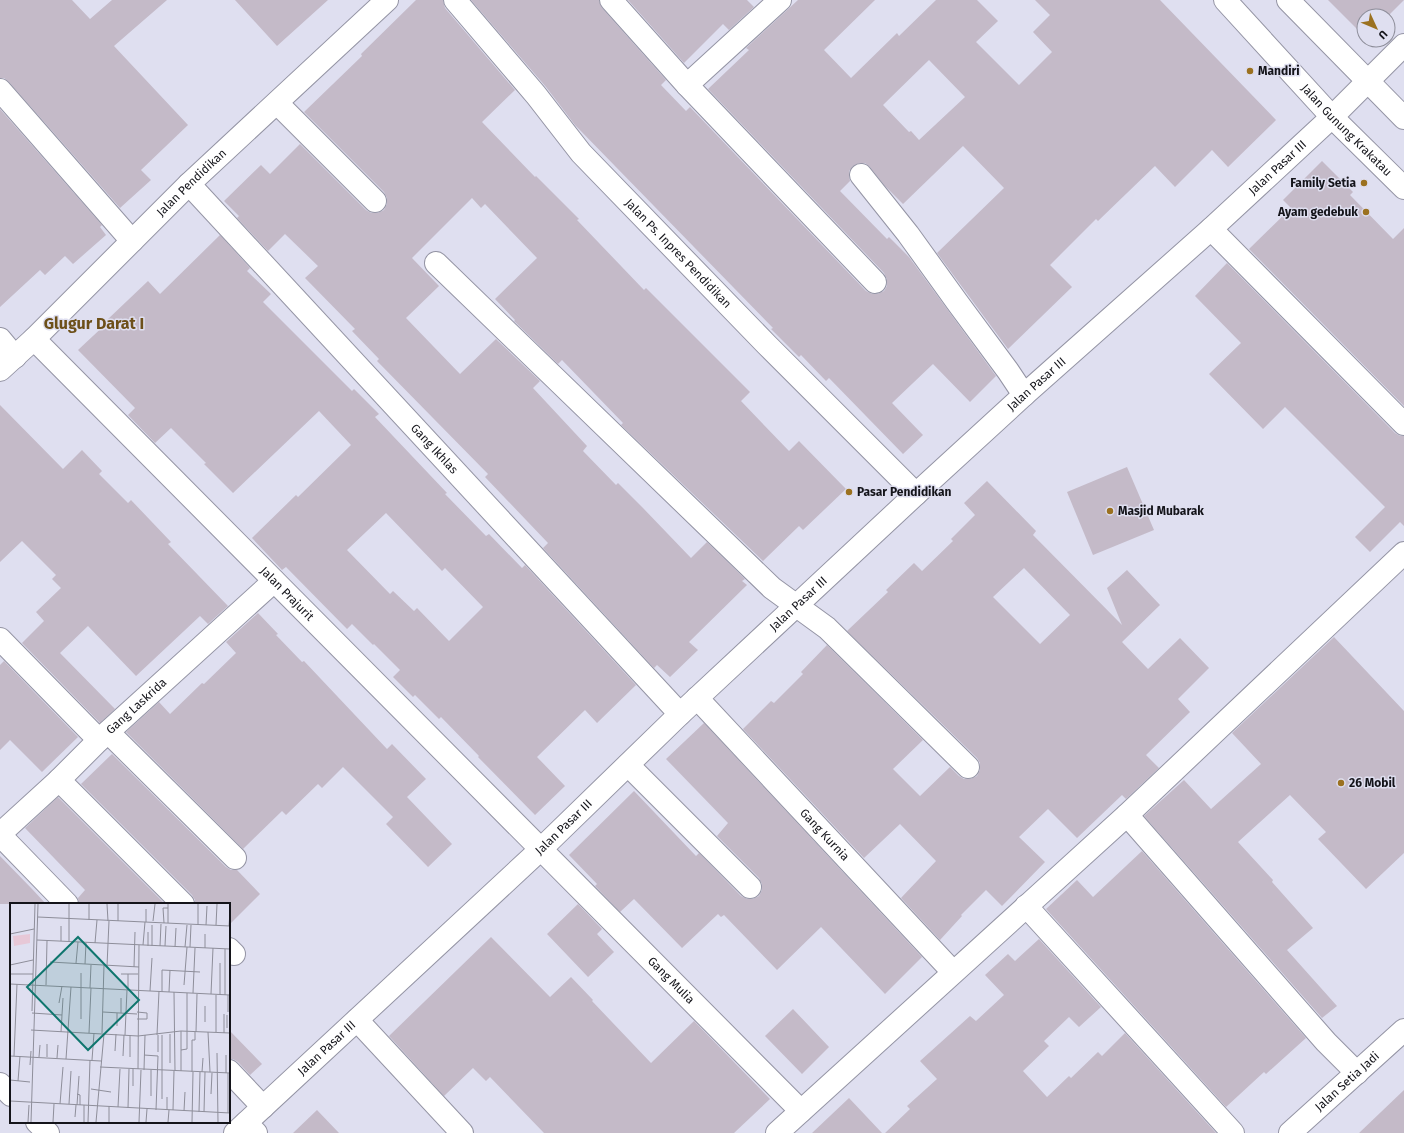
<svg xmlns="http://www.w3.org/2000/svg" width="1404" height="1133" font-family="'Fira Sans',sans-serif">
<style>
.building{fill:#c4bac8;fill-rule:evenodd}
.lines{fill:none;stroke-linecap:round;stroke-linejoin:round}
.street-casing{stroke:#9494a4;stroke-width:24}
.secondary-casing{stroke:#9494a4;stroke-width:24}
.street{stroke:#fff;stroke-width:22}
.secondary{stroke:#fff;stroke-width:22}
.poi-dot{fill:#9b711f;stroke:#dfdff0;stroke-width:1.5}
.labels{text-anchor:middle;stroke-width:3;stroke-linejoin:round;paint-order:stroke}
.poi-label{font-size:12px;font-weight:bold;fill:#14141a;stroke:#dfdff0;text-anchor:start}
.street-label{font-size:12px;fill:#14141a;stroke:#dfdff0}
.district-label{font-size:16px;font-weight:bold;fill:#6d5019;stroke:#dfdff0}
.inset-road{fill:none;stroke:#8e8e9a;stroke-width:1}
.view{fill:#0f766e;fill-opacity:0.15;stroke:#0f766e;stroke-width:2}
.inset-edge{fill:none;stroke:#14141a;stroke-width:2}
</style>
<rect width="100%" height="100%" fill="#dfdff0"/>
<path class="building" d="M 0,0 L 72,0 L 90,19 L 112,0 L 167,0 L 114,46 L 188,125 L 141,170 L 151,180 L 120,208 L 9,82 L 4,78 L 0,78 Z
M 235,0 L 328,0 L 277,46 Z
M 416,0 L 443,0 L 445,8 L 515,90 L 482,122 L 535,177 L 536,176 L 579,219 L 577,220 L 644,290 L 646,288 L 750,392 L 741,401 L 789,451 L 799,441 L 846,489 L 803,530 L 799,526 L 763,561 L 621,425 L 623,423 L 562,360 L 558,364 L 514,321 L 515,320 L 495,299 L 537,258 L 485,204 L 481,208 L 472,198 L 412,258 L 439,286 L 406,318 L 460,374 L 496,339 L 540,381 L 533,388 L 587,446 L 583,451 L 616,485 L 618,483 L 643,508 L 691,558 L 707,542 L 745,579 L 742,581 L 747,585 L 689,642 L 698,650 L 670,677 L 657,665 L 654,668 L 543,548 L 548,543 L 485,477 L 488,474 L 377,361 L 379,359 L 352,331 L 355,329 L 305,278 L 318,266 L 285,234 L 268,251 L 237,218 L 239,216 L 224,201 L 261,165 L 270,174 L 300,144 L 366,210 L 371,213 L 378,213 L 384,210 L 387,204 L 387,198 L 384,192 L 304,112 L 362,56 L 361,54 Z
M 471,0 L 599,0 L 602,8 L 666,80 L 661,85 L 686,111 L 690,107 L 866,291 L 872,294 L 878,294 L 884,291 L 887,286 L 887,279 L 884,273 L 708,89 L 749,50 L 746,48 L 798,0 L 875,0 L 824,50 L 851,78 L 897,33 L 899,36 L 936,0 L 977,0 L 998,21 L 976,42 L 1019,85 L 1052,52 L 1033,32 L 1050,15 L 1035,0 L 1160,0 L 1276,120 L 1228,167 L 1212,150 L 1175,187 L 1155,166 L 1098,221 L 1096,219 L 1050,265 L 1072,287 L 1008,349 L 937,253 L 1004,188 L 963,146 L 903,204 L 885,186 L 870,167 L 865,163 L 860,163 L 853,166 L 849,171 L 849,176 L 850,181 L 840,191 L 887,239 L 889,237 L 909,257 L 996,376 L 970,402 L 933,364 L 892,403 L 923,435 L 903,454 L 829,378 L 826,381 L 801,355 L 799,357 L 771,329 L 773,328 L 575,125 L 546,87 ZM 929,60 L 965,97 L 919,140 L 911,131 L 909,132 L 883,105 Z
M 628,0 L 747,0 L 754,7 L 729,30 L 723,24 L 684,63 Z
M 1328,0 L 1404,0 L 1388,16 L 1364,16 L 1364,36 Z
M 0,109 L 102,225 L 100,227 L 106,235 L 73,264 L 65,256 L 45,275 L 40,270 L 0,307 Z
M 1322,161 L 1353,192 L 1350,195 L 1393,239 L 1404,228 L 1404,406 L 1249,249 L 1291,208 L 1283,200 Z
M 220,235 L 250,268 L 247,271 L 271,294 L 263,302 L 352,391 L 354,389 L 379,414 L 375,417 L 447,493 L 445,494 L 486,536 L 489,534 L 522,568 L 525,565 L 636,685 L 597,723 L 585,710 L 537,757 L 565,786 L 535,815 L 478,757 L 479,756 L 441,717 L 439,719 L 415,695 L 413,697 L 393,677 L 400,670 L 374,644 L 373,645 L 352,624 L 347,629 L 286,567 L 282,570 L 252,538 L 296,495 L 298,497 L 351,445 L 319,411 L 233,493 L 204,464 L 206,463 L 171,428 L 155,443 L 128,415 L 135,408 L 78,350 L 109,321 L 107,320 L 148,281 L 160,294 ZM 386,513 L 442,571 L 445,568 L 483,607 L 449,641 L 417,608 L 414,611 L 393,591 L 390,594 L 347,550 Z
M 1227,263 L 1395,433 L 1400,436 L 1404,436 L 1404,526 L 1400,522 L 1370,552 L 1355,537 L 1385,507 L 1285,407 L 1263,429 L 1209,374 L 1241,343 L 1195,296 Z
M 0,405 L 63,469 L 82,450 L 102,471 L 99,474 L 128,503 L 131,500 L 171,542 L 168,544 L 228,606 L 208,624 L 200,616 L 136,676 L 88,626 L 60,653 L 115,709 L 100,723 L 22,643 L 44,621 L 36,612 L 61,588 L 52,579 L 56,575 L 22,541 L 0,562 Z
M 1127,467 L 1154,530 L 1093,555 L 1067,492 Z
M 987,481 L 1036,531 L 1033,535 L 1122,625 L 1107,588 L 1127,570 L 1160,605 L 1122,642 L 1148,669 L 1180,638 L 1209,668 L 1178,699 L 1190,712 L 1146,755 L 1159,768 L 1126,799 L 1122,795 L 1077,838 L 1048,809 L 1019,837 L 1045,862 L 1002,906 L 986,890 L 961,915 L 962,916 L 940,940 L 901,898 L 936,861 L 900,824 L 864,858 L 743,729 L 771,701 L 774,703 L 803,674 L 801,672 L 827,645 L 923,740 L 893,769 L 920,796 L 950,767 L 959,776 L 964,779 L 971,779 L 977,776 L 980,770 L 980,763 L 977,758 L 847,631 L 888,592 L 886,590 L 914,563 L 922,571 L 953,541 L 951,539 L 975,515 L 964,503 ZM 1024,568 L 1070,615 L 1040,644 L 993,597 Z
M 258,613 L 278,634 L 276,635 L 302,662 L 304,661 L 387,749 L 392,744 L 426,779 L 407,797 L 452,844 L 428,867 L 386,824 L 393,817 L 343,767 L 322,788 L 318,784 L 286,815 L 282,811 L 243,849 L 126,732 L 159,702 L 170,714 L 202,683 L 204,684 L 236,653 L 226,642 Z
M 1334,637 L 1404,711 L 1404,853 L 1366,889 L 1318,839 L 1326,832 L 1290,795 L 1238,842 L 1273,880 L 1272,882 L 1313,928 L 1287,950 L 1337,1006 L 1322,1018 L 1144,816 L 1184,780 L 1211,809 L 1261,764 L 1232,733 Z
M 4,661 L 78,737 L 42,772 L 10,740 L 0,750 L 0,665 Z
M 704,723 L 922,957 L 885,994 L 821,927 L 777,970 L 724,915 L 721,917 L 718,914 L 682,948 L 634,899 L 620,912 L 595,886 L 597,884 L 569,855 L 634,791 L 696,856 L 699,853 L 741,896 L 747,899 L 753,899 L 759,896 L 762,890 L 762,884 L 759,878 L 717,836 L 728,823 L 666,759 Z
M 112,754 L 226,867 L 231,870 L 237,870 L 260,894 L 229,925 L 229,904 L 195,904 L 195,900 L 192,895 L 81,784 Z
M 58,797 L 165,904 L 79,904 L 78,898 L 85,890 L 25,828 Z
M 1142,851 L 1306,1038 L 1266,1074 L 1264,1072 L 1226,1107 L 1046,909 L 1077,880 L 1093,897 Z
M 0,856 L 33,890 L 46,904 L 0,904 Z
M 578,904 L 602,929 L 597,934 L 614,952 L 588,977 L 547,934 Z
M 491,937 L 550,997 L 571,977 L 593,1000 L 592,1001 L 651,1063 L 694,1021 L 770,1099 L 734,1133 L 544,1133 L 490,1077 L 486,1081 L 473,1068 L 444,1096 L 389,1036 Z
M 1039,939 L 1101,1007 L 1079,1027 L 1069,1017 L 1044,1041 L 1049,1046 L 1023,1071 L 1047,1097 L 1069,1076 L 1071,1078 L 1098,1052 L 1102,1056 L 1125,1033 L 1216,1133 L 885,1133 L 910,1109 L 907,1106 L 937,1079 L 920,1061 L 970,1016 L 976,1021 L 1004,995 L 985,975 L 1008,954 L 1015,961 Z
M 793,1009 L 829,1047 L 802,1074 L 765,1036 Z
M 229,1030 L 262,1064 L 250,1075 L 238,1062 L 233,1059 L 229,1059 Z
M 1404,1090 L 1404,1133 L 1359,1133 Z
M 849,1098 L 882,1133 L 812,1133 Z
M 317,1110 L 339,1133 L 293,1133 Z"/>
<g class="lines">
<g class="street-casing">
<g id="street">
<path id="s1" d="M 455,0 L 536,95 L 581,153 L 767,345 L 916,494"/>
<path d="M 611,0 L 687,85 L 875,282"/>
<path d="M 687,85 L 780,0"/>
<path d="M 0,90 L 132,241"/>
<path d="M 277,103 L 375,201"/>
<path d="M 861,175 L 908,234 L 957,302 L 1008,371 L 1024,395"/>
<path id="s2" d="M 189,184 L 680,714"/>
<path d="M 1211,229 L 1404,424"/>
<path d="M 436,263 L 772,588 L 827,628 L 968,767"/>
<path d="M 0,339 L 15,357"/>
<path id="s3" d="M 34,339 L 801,1111"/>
<path id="s4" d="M 0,370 L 34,339 L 189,184 L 387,0"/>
<path d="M 0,639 L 99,740"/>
<path id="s5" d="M 697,698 L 953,972"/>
<path d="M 108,732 L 235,858"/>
<path d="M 628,765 L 750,887"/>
<path d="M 59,780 L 183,904"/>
<path d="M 1127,815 L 1326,1042 L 1357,1073"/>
<path id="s6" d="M 0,834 L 59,780 L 99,740 L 274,581"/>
<path d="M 0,835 L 67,904"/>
<path d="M 1026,906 L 1233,1133"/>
<path d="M 229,949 L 234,954"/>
<path d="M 357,1020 L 462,1133"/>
<path d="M 229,1071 L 263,1107"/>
<path d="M 0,1084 L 11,1095"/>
<path d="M 37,1122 L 48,1133"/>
<path d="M 246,1123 L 256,1133"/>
<path d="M 777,1133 L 1127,815 L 1404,553"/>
<path id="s7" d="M 1290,1133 L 1404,1030"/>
</g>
</g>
<g class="secondary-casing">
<g id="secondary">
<path id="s8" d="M 1225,0 L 1332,117 L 1404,188"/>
<path d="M 1288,0 L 1404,118"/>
<path id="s9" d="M 235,1133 L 541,849 L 680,714 L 916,494 L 1024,395 L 1211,229 L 1332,117 L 1404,45"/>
</g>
</g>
<use href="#street" class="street"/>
<use href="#secondary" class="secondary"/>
</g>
<g class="poi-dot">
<circle cx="1250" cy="71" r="4"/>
<circle cx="1364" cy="183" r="4"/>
<circle cx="1366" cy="212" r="4"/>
<circle cx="849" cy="492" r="4"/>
<circle cx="1110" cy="511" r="4"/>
<circle cx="1341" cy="783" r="4"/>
</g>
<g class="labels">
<g class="poi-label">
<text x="1258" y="75">Mandiri</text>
<text x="1356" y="187" text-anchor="end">Family Setia</text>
<text x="1358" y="216" text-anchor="end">Ayam gedebuk</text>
<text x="857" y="496">Pasar Pendidikan</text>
<text x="1118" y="515">Masjid Mubarak</text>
<text x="1349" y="787">26 Mobil</text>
</g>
<g class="street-label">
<text dy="4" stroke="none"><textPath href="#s8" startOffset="178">Jalan Gunung Krakatau</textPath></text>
<text dy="4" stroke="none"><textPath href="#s9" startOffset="1421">Jalan Pasar III</textPath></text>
<text dy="4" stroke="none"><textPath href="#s4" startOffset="268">Jalan Pendidikan</textPath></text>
<text dy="4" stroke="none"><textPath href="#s1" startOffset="338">Jalan Ps. Inpres Pendidikan</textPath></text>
<text dy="4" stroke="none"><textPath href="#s9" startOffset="1097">Jalan Pasar III</textPath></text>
<text dy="4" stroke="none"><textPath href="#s2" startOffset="361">Gang Ikhlas</textPath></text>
<text dy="4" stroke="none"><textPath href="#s3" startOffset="359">Jalan Prajurit</textPath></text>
<text dy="4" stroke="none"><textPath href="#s9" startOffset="773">Jalan Pasar III</textPath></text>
<text dy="4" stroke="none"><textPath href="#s6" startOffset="187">Gang Laskrida</textPath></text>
<text dy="4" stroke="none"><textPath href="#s9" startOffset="449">Jalan Pasar III</textPath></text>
<text dy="4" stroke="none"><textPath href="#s5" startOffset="187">Gang Kurnia</textPath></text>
<text dy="4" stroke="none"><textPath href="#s3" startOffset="904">Gang Mulia</textPath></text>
<text dy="4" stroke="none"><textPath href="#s9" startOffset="125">Jalan Pasar III</textPath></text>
<text dy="4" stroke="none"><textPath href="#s7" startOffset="77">Jalan Setia Jadi</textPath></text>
</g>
<g class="district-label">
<text x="94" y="329">Glugur Darat I</text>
</g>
</g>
<g transform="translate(10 903)">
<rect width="220" height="220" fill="#dfdff0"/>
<path d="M 20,31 L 20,40 L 4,43 L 3,33 Z" fill="#e7c8d7"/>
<path class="inset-road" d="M 97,1 L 98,18M 158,1 L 158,20M 28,14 L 220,23M 79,17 L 79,1M 108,18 L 108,1M 143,18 L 145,1M 136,19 L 136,6M 154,20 L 153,5 L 158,5M 188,22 L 188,1M 196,22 L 197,3M 206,22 L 207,1M 219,23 L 220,9M 0,31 L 24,26M 27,37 L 220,46M 51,38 L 51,23M 59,38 L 59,1M 85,40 L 87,17M 133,42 L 135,19M 138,43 L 138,29M 142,43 L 142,22M 150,43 L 151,21M 155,43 L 156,23M 165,44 L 166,25M 175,44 L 177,22M 180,44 L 181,22M 195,45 L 195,31M 40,59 L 129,64M 66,60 L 68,39M 75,61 L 76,40M 0,62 L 23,57M 97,63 L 99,18M 124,64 L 125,29M 71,70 L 71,116M 0,71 L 23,71M 111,71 L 128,71M 0,81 L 220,92M 36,82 L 37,38M 174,82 L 177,44M 80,85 L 81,62M 118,87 L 118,71M 140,88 L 142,55M 152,89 L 152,67 L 190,69M 159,89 L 160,67M 164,89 L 165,168M 183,90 L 185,45M 201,91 L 203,45M 210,92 L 210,60M 215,92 L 215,46M 218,92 L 218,109M 49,100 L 52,83M 195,103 L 195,119M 22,108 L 25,1M 93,109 L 127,111M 127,109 L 137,110 L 137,116 L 127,116M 22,110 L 52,112M 111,110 L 111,95M 107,123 L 107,110M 217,125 L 217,112M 21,127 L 128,133 L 171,128 L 220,130M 51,129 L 53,95M 186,129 L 187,91M 198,129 L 200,169M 206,129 L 206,92M 79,130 L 81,85M 92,130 L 94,62M 214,130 L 214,111M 160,131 L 160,160M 115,132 L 117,87M 147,132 L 149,88M 148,132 L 148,149M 171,147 L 177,146 L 177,90M 105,148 L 106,131M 207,150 L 208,219M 134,152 L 148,153 L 146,207M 216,152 L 216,170M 0,153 L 91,158M 4,153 L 7,81M 113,153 L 114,132M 29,154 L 30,142M 37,154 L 37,141M 120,154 L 120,132M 47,155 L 48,142M 56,156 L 61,84M 82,157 L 84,130M 20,162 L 21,148M 90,164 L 220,170M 128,166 L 129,42M 134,167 L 135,132M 171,168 L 171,128M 182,169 L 182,137 L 185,137 L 185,129M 192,169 L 193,155M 0,177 L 20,179M 8,178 L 10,153M 123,183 L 123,166M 81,186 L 101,189M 67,191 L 70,192 L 70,202M 201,191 L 202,170M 141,193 L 141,167M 152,196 L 152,132M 0,198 L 220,210M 50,201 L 53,164M 59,201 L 61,168M 67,202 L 69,173M 108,204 L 110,166M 118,205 L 119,166M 157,207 L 157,194M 163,207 L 164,168M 174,208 L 175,189M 189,209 L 190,169M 194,209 L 195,169M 218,210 L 218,170M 65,214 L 66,202M 18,219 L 19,202M 21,219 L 28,1M 43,219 L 44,201M 74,219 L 74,202M 78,219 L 80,157M 86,219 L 94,131M 99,219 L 99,203M 129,219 L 131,167M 136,219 L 137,206M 158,219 L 159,207M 182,219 L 183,169"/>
<path class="view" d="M 68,34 L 129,97 L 78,147 L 17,84 Z"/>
<rect width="220" height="220" class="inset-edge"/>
</g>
<g transform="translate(1376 28) rotate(134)"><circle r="19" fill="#dfdff0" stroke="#8e8e9a"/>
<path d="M0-3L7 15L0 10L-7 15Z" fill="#9b711f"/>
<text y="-6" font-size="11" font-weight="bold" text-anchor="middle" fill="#14141a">U</text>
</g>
</svg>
